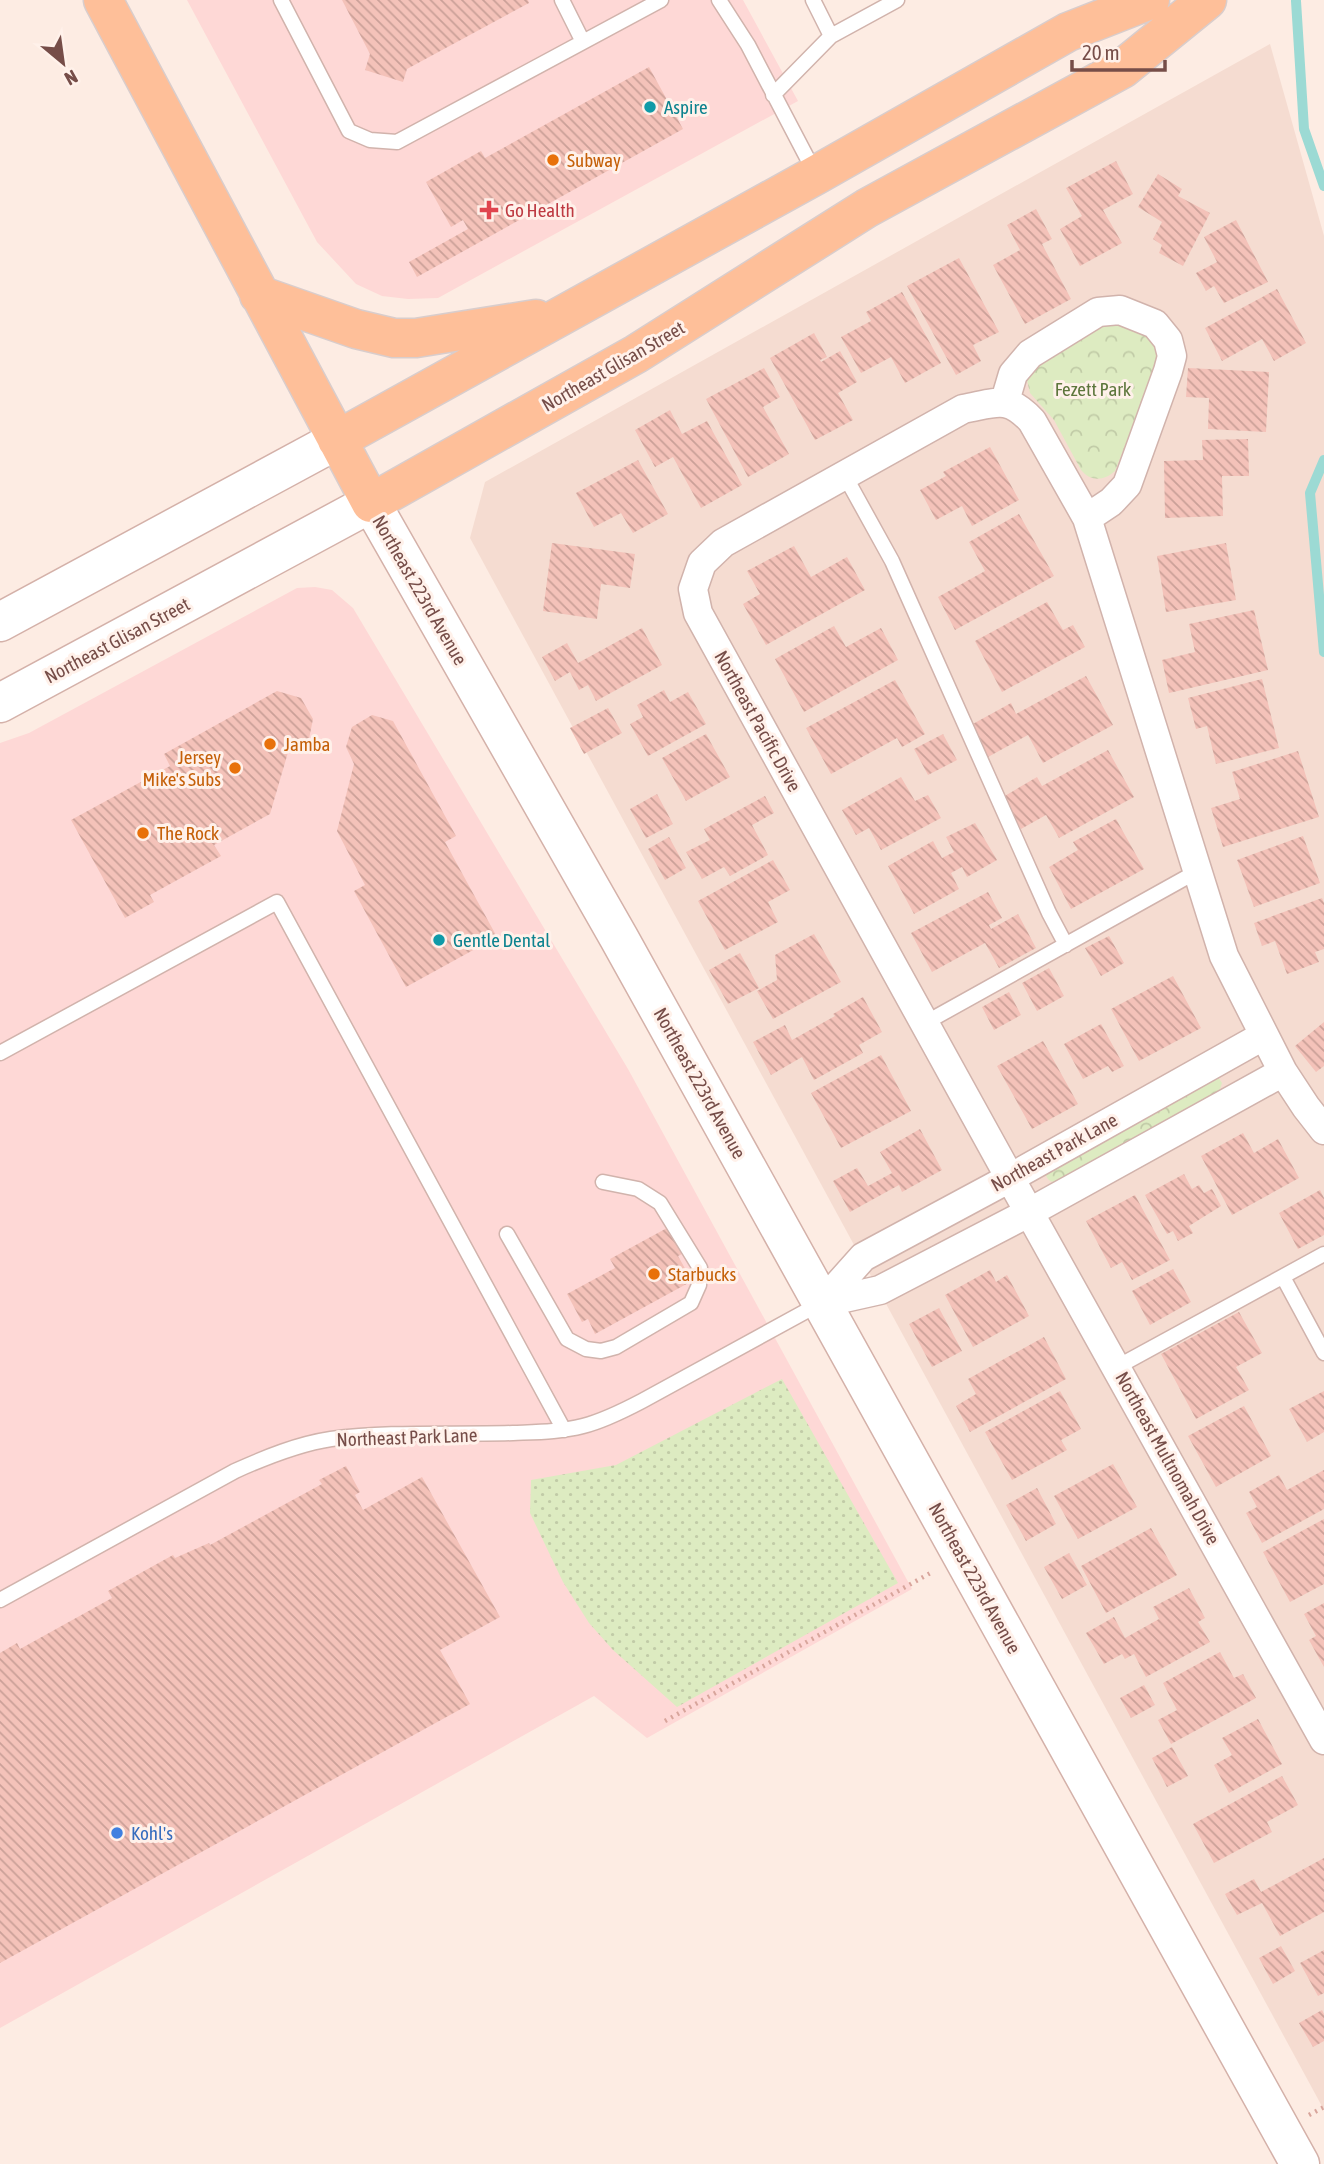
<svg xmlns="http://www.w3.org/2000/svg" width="1324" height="2164" font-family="'Asap Condensed',sans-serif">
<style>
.residential{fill:#f5dcd1}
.commercial{fill:#fed8d6}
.grass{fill:url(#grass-dots)}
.park{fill:url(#park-crowns)}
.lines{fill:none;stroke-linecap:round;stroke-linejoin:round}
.stream{stroke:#9cdad4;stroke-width:10}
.building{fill:url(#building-back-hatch)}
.lane-casing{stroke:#d1b3ac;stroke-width:17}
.street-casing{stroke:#d1b3ac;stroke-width:31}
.secondary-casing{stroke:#d4b1a9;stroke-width:41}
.primary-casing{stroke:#d9cdcc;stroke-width:41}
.path{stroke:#d8a59c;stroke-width:4.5;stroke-dasharray:2 5;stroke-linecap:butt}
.lane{stroke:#fff;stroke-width:14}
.street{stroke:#fff;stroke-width:28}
.secondary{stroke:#fff;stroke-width:38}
.primary{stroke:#febf99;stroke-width:38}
.culture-dot{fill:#0f9aa8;stroke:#fff1ea;stroke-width:2.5}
.food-dot{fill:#e8710a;stroke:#fff1ea;stroke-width:2.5}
.health-dot{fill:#e0444e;stroke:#fff1ea;stroke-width:2.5}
.shop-dot{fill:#3f7fe0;stroke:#fff1ea;stroke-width:2.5}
.labels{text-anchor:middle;stroke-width:6;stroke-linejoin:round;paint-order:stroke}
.culture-label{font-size:19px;fill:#0d838f;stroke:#fff1ea;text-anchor:start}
.food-label{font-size:19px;fill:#c56008;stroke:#fff1ea;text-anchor:start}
.health-label{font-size:19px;fill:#be3a42;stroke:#fff1ea;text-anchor:start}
.street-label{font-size:19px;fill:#764d48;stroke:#fff1ea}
.park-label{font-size:19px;fill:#5d763c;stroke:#fff1ea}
.shop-label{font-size:19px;fill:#366cbe;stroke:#fff1ea;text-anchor:start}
</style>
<defs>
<pattern id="grass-dots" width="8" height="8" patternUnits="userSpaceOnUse" patternTransform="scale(1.75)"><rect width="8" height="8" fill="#ddebc1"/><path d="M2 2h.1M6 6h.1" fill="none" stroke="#c1cba7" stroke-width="1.8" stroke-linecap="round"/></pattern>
<pattern id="park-crowns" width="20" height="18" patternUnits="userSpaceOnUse" patternTransform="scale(1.75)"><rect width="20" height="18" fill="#ddebc1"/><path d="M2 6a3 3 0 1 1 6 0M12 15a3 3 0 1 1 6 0" fill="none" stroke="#c1cba7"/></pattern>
<pattern id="building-back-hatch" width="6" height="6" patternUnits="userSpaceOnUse" patternTransform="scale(1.75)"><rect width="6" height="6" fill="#f4c2b9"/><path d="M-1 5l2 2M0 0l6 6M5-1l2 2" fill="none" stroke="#caa098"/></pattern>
</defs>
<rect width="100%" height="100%" fill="#fdece3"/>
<path class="residential" d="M 1270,44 L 1324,236 L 1324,2110 L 470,538 L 485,482 Z"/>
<path class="commercial" d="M 187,0 L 743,0 L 798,101 L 438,298 L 408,299 L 382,296 L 356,284 L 317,242 Z
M 315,587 L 332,590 L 353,608 L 628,1069 L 912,1589 L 647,1738 L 594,1696 L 0,2028 L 0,743 L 29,733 L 297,588 Z"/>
<path class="grass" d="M 782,1379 L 898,1583 L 677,1707 L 613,1650 L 589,1623 L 563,1582 L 530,1513 L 531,1480 L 616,1465 Z"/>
<path class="park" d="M 1106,322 C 1128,325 1157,335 1158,361 L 1115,471 C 1104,481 1091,482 1081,470 L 1054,420 L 1030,393 L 1027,380 L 1033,368 Z
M 1218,1077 L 1222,1083 L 1219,1092 L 1055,1182 C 1048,1182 1046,1177 1045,1171 Z"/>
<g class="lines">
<path class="stream" d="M 1296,1 L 1304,129 L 1324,186
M 1324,460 L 1310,493 L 1324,652"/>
</g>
<path class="building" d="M 342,0 L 528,0 L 529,3 L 407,69 L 403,82 L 365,70 L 370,54 Z
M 649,67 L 683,129 L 417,277 L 409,262 L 468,229 L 463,220 L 451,227 L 426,182 L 481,151 L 485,158 Z
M 1116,161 L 1133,194 L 1103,210 L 1122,243 L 1080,266 L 1060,229 L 1082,216 L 1066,188 Z
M 1158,174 L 1182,189 L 1178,196 L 1210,213 L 1183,266 L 1159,253 L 1162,245 L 1153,239 L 1162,222 L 1138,207 Z
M 1036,209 L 1052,239 L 1042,244 L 1071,299 L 1025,324 L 993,265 L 1020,250 L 1007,225 Z
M 1236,220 L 1268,282 L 1224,303 L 1214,286 L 1206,291 L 1196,273 L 1217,262 L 1204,237 Z
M 959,258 L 999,332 L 973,345 L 981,361 L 956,375 L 907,286 Z
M 1277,289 L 1306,343 L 1274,361 L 1262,339 L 1222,361 L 1205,328 Z
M 902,292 L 941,363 L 905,383 L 891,357 L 861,373 L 841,337 L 871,321 L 866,312 Z
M 814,333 L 827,357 L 820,360 L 821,362 L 840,351 L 857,382 L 838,393 L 853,420 L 815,440 L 770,358 Z
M 764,368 L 780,397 L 763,407 L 789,454 L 748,477 L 706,399 Z
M 1188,368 L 1269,372 L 1266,432 L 1208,429 L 1209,398 L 1186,397 Z
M 670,410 L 682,434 L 707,421 L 742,485 L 701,508 L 673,457 L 655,467 L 635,430 Z
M 1248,439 L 1249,476 L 1222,476 L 1223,516 L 1165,518 L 1164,461 L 1203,460 L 1202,440 Z
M 990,447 L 1019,500 L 972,526 L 962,506 L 936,520 L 920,490 L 946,476 L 943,472 Z
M 638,460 L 668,514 L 633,533 L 621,513 L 594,527 L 576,493 Z
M 1019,514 L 1054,576 L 955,630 L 938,597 L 985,571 L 969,542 Z
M 552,543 L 635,554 L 630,588 L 601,584 L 597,619 L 543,611 Z
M 1226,543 L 1236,600 L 1166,612 L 1157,556 Z
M 794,546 L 811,577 L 847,557 L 865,590 L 766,645 L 743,604 L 760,594 L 747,571 Z
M 1047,602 L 1063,630 L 1073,625 L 1085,647 L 1002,692 L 975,641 Z
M 1254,610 L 1268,670 L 1169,693 L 1162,660 L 1195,652 L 1189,624 Z
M 834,626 L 846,647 L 881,628 L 898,660 L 804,712 L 775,659 Z
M 642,628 L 662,665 L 596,701 L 588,685 L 579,690 L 570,672 L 555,681 L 542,657 L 567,643 L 578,663 Z
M 1086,676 L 1113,725 L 1043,763 L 1028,735 L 988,757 L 971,725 L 1011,703 L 1016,714 Z
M 1262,679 L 1279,748 L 1216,764 L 1207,726 L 1196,729 L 1188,698 Z
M 895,680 L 925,734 L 902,747 L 897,738 L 831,774 L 806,728 Z
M 664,690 L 670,702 L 688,692 L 706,724 L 648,756 L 630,724 L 643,717 L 637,705 Z
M 277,691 L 301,698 L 313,719 L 309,739 L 289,749 L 270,814 L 214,845 L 221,856 L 150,895 L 154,902 L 125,918 L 71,820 L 170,766 L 164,754 Z
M 608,708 L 622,733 L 584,754 L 570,728 Z
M 372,715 L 393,721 L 456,836 L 445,842 L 497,937 L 406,987 L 354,891 L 365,885 L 337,831 L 354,764 L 346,747 L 352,727 Z
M 706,734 L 730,777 L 686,801 L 662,758 Z
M 943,734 L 957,760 L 928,775 L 914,749 Z
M 1108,750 L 1134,797 L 1059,838 L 1046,815 L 1021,829 L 1003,797 L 1037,777 L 1042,786 Z
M 1298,751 L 1319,817 L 1223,847 L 1211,808 L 1240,799 L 1232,772 Z
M 901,777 L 915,801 L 928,795 L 941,818 L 881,850 L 869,828 L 856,835 L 842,810 Z
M 657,794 L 673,824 L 646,838 L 630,809 Z
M 765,796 L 774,813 L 752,825 L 768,855 L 730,876 L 724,867 L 702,879 L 686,852 L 710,840 L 704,829 Z
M 1116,819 L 1144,869 L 1071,909 L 1049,867 L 1078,850 L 1073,842 Z
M 975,823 L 997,860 L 967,877 L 962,867 L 951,873 L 959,889 L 914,914 L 888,866 L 933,841 L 942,858 L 954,852 L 946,837 Z
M 1303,836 L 1320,883 L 1254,907 L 1237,860 Z
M 669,837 L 686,868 L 665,880 L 648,849 Z
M 773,860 L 790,890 L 768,902 L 778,922 L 725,950 L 698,901 Z
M 988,892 L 1002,918 L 989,925 L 991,929 L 1018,914 L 1036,948 L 999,968 L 985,943 L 932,972 L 911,933 Z
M 1322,898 L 1324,903 L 1324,949 L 1315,952 L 1319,962 L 1287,974 L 1275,941 L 1262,946 L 1254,923 Z
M 814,934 L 841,982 L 773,1019 L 757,991 L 777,980 L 775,955 Z
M 1109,936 L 1124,963 L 1101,976 L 1085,948 Z
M 740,953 L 759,988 L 728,1004 L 709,970 Z
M 1049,968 L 1064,996 L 1037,1011 L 1022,983 Z
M 1173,976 L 1201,1028 L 1139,1061 L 1111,1009 Z
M 1009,992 L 1021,1015 L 994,1030 L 982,1007 Z
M 863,997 L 882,1032 L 859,1045 L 863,1053 L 814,1080 L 802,1057 L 771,1075 L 753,1042 L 785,1025 L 792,1040 L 835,1016 L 833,1014 Z
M 1324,1022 L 1324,1066 L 1316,1072 L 1295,1046 Z
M 1101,1024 L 1124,1066 L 1112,1072 L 1108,1066 L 1083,1079 L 1064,1044 Z
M 1043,1041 L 1078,1104 L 1032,1129 L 997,1066 Z
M 881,1055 L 911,1111 L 841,1148 L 811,1093 Z
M 920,1129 L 942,1170 L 902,1192 L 899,1185 L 850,1212 L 833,1181 L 857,1168 L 868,1186 L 892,1173 L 880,1152 Z
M 1243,1133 L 1254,1153 L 1278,1139 L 1299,1178 L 1232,1215 L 1201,1156 Z
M 1184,1174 L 1192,1189 L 1199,1185 L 1204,1193 L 1212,1189 L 1221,1206 L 1189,1226 L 1193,1233 L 1178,1241 L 1173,1231 L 1167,1234 L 1145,1195 Z
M 1320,1190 L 1324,1198 L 1324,1235 L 1298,1249 L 1279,1213 Z
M 1135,1195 L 1170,1260 L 1132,1280 L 1122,1262 L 1111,1268 L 1086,1221 Z
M 667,1228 L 682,1254 L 678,1256 L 692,1281 L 595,1334 L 588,1319 L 582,1322 L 567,1294 L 615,1268 L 610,1259 Z
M 1173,1269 L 1191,1302 L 1150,1325 L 1132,1291 Z
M 990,1270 L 996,1282 L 1007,1275 L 1029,1316 L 973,1347 L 945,1295 Z
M 939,1308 L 962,1351 L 932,1367 L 909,1324 Z
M 1239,1312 L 1262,1353 L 1236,1367 L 1249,1390 L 1196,1419 L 1161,1354 Z
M 1044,1337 L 1066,1379 L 970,1432 L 956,1406 L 976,1394 L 968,1379 Z
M 1060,1391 L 1081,1429 L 1061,1440 L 1067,1450 L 1012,1480 L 985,1432 Z
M 1324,1391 L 1324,1432 L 1307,1442 L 1289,1409 Z
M 1244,1406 L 1271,1456 L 1216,1487 L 1188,1436 Z
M 1113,1464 L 1137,1507 L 1078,1539 L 1054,1496 Z
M 346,1466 L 360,1492 L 355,1495 L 363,1510 L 422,1477 L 500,1617 L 440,1650 L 470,1704 L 0,1963 L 0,1653 L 17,1643 L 20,1649 L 112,1598 L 108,1591 L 173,1555 L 175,1558 L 209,1543 L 210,1545 L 322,1484 L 319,1480 Z
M 1324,1470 L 1324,1509 L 1262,1543 L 1246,1513 L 1257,1507 L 1249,1492 L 1279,1475 L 1287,1490 Z
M 1037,1488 L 1056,1524 L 1026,1541 L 1006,1505 Z
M 1324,1519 L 1324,1584 L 1290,1602 L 1263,1552 Z
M 1151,1528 L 1177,1575 L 1106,1613 L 1081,1566 Z
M 1069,1553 L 1087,1585 L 1062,1599 L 1044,1567 Z
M 1189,1588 L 1205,1618 L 1198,1622 L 1210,1642 L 1146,1677 L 1134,1654 L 1125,1659 L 1122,1654 L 1104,1664 L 1086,1633 L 1114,1617 L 1125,1638 L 1159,1619 L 1153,1607 Z
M 1324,1603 L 1324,1667 L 1309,1640 L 1316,1636 L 1304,1614 Z
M 1220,1652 L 1234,1678 L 1243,1674 L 1256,1698 L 1171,1744 L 1158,1720 L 1177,1710 L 1163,1683 Z
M 1144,1685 L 1155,1705 L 1131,1718 L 1120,1698 Z
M 1258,1719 L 1282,1764 L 1229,1793 L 1214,1765 L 1232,1755 L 1222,1738 Z
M 1172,1747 L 1188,1776 L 1167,1787 L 1152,1758 Z
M 1282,1776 L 1298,1805 L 1267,1822 L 1272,1832 L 1214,1863 L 1193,1824 Z
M 1324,1858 L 1324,1912 L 1280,1936 L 1262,1903 L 1237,1915 L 1225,1894 L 1254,1879 L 1261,1892 Z
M 1281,1946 L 1295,1971 L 1273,1984 L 1259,1958 Z
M 1324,1950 L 1324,1993 L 1318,1996 L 1300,1963 Z
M 1322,2010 L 1324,2014 L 1324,2041 L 1313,2047 L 1299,2023 Z"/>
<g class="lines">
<g class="lane-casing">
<path id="lane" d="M 281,0 L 349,131 L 370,140 L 397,142 L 661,0
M 562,0 L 583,42
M 719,0 L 748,45 L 815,173
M 831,36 L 897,0
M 773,95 L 831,36 L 813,0
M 845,476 L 892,561 L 1049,913 L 1066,945
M 925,1023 L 1196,872
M 0,1053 L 277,902 L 564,1430
M 507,1234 L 567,1339 L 586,1349 L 601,1351 L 616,1347 L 691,1303 L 699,1285 L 700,1268 L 660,1203 L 638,1189 L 603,1182
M 1283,1277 L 1324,1353
M 1117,1367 L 1324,1254
M 0,1600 L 235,1471 C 266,1457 298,1444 331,1439 C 391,1431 453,1435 513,1433 C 537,1432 560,1432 583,1426 C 603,1421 623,1411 642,1401 L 821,1303"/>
</g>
<g class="street-casing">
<path id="street" d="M 1005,401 L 1013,374 L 1030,354 L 1098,312 L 1120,310 L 1155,324 L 1168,340 L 1172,356 L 1168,371 L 1127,485 L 1111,502 L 1087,518
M 1324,1130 L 1306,1107 L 1283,1072 L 1224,956 L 1087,518 L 1032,421 C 1007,394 996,403 963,409 L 723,543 L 702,563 L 693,589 L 698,613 L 1010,1178 L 1324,1740
M 822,1303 L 863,1257 L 1010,1178 L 1263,1036
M 822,1303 L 880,1290 L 1030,1212 L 1283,1072"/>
</g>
<g class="secondary-casing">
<path id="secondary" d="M 0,622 L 337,440
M 0,703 L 371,503 L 619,938 L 1300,2164"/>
</g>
<g class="primary-casing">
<path id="primary" d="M 103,0 L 371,503 L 636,354 L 867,208 L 1122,69 L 1207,0
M 259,295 L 356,329 L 394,338 L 416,338 L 536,319
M 337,440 L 816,175 L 1068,32 L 1150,0"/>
</g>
<path class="path" d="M 665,1721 L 934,1571
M 1309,2115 L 1324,2107"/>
<use href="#lane" class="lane"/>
<use href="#street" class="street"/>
<use href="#secondary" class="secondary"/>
<use href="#primary" class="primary"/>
</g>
<g class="culture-dot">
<circle cx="650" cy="107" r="7"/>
<circle cx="439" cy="940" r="7"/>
</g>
<g class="food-dot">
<circle cx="553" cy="160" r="7"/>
<circle cx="270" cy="744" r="7"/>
<circle cx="235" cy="768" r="7"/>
<circle cx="143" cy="833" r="7"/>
<circle cx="654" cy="1274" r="7"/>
</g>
<path class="health-dot" d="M485.5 199.5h7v7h7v7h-7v7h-7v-7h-7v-7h7z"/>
<circle class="shop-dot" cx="117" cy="1833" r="7"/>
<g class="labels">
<g class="culture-label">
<text x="664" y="114">Aspire</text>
<text x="453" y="947">Gentle Dental</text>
</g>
<g class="food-label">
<text x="567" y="167">Subway</text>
<text x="284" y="751">Jamba</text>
<text x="221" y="764" text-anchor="end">Jersey<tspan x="221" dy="22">Mike's Subs</tspan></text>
<text x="157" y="840">The Rock</text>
<text x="668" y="1281">Starbucks</text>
</g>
<g class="health-label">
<text x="505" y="217">Go Health</text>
</g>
<g class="street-label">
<text transform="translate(613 366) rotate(-30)" y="7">Northeast Glisan Street</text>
<text transform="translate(420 590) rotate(60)" y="7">Northeast 223rd Avenue</text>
<text transform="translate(117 640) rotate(-28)" y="7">Northeast Glisan Street</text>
<text transform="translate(758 721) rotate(61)" y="7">Northeast Pacific Drive</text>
<text transform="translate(700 1083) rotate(61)" y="7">Northeast 223rd Avenue</text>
<text transform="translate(1054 1152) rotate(-29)" y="7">Northeast Park Lane</text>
<text transform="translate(407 1437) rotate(-2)" y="7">Northeast Park Lane</text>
<text transform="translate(1168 1458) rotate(61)" y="7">Northeast Multnomah Drive</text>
<text transform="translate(975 1578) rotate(61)" y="7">Northeast 223rd Avenue</text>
</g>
<g class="park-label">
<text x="1093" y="396">Fezett Park</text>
</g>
<g class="shop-label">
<text x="131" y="1840">Kohl's</text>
</g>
</g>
<g transform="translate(63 63) rotate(151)" stroke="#fff1ea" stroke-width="5" paint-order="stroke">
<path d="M0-5L12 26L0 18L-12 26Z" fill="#764d48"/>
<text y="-10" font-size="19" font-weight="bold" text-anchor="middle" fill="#764d48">N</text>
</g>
<path d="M1072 60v10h93v-10" fill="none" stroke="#764d48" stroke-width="3.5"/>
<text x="1082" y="60" font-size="21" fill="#764d48" stroke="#fff1ea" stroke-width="5" paint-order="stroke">20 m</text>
</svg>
